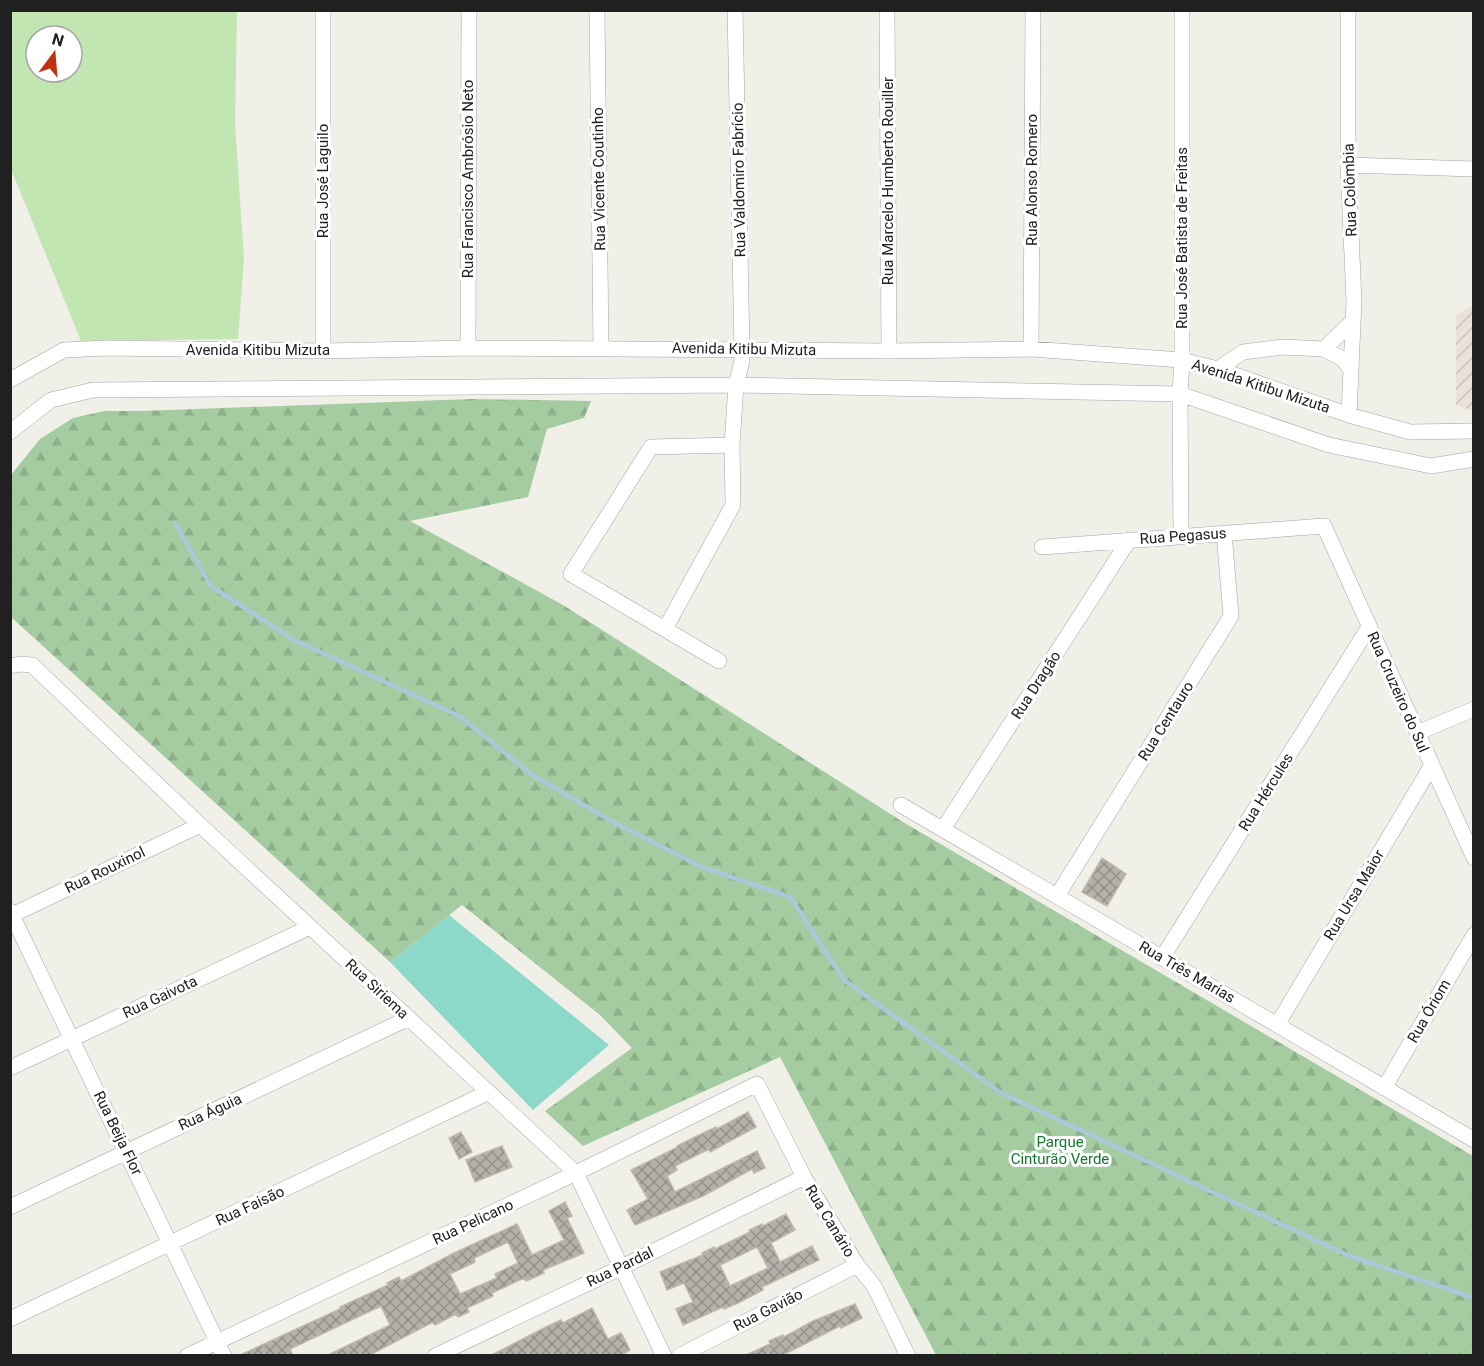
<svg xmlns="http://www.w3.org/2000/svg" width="1484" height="1366" font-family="Roboto,sans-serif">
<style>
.military{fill:url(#military-furrows)}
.grass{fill:#c2e6b2;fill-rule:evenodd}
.forest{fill:url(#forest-firs)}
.pitch{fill:#8cd8c9}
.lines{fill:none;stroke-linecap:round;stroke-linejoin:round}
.stream{stroke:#acc7da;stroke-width:4.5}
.building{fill:url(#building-cross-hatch);stroke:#c1b8ab;stroke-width:1.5;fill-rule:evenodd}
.minor-casing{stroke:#a4a4a4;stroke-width:16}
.minor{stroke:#fff;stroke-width:15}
.labels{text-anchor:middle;stroke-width:6;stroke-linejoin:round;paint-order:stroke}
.street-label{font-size:15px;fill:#202020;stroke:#fff}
.park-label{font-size:15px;fill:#15782f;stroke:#fff}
</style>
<defs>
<pattern id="military-furrows" width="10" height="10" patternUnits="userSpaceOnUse" patternTransform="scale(1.5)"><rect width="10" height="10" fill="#ece1d8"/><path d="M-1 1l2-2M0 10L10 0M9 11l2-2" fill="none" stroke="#cac1b9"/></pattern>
<pattern id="forest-firs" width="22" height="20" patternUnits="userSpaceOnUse" patternTransform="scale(1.5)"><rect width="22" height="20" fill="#a5cca0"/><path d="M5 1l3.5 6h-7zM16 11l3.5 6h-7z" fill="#8eaf8a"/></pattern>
<pattern id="building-cross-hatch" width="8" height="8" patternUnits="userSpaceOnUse" patternTransform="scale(1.5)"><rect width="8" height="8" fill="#b5b1aa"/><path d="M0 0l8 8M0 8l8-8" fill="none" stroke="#93908a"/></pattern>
</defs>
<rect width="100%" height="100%" fill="#f0efe8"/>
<path class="military" d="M 1473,305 L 1473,411 L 1456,405 L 1456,315 Z"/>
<path class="grass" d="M 10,11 L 237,11 L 235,124 L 244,259 L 238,339 L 81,341 L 11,169 ZM 36,36 L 72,36 L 72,72 L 36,72 Z"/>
<path class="forest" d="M 473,399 L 591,401 L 584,418 L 547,429 L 528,497 L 410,521 L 563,605 L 903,822 L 1473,1156 L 1473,1355 L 936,1355 L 780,1057 L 583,1146 L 545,1111 L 632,1048 L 600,1015 L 462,905 L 390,962 L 11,617 L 11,475 L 40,439 L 73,418 L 105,411 L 142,411 Z"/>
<path class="pitch" d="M 449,915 L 609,1045 L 533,1110 L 390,962 Z"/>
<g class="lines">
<path class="stream" d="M 175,523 L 211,586 L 292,639 L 459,716 L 534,776 L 617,824 L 702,867 L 790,897 L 844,980 L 1001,1093 L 1347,1255 L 1474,1298"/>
</g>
<path class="building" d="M 1102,858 L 1126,874 L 1107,906 L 1082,892 Z
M 748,1112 L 756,1127 L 710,1152 L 709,1149 L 675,1166 L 677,1170 L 667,1176 L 675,1192 L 757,1151 L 765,1168 L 754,1173 L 752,1169 L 703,1196 L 635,1225 L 627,1210 L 648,1199 L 631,1170 L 678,1147 L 677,1146 L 697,1136 L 716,1127 L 717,1129 Z
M 461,1132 L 472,1152 L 459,1159 L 449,1138 Z
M 502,1146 L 512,1167 L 475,1182 L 466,1160 Z
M 565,1202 L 572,1216 L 567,1218 L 584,1253 L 543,1270 L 544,1273 L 526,1281 L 524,1278 L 492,1293 L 493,1296 L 467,1308 L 469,1312 L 458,1317 L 456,1314 L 435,1325 L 433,1322 L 368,1356 L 326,1356 L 390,1325 L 381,1306 L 290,1349 L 293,1356 L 238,1356 L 340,1309 L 340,1307 L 388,1285 L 387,1283 L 399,1277 L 401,1281 L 454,1253 L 517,1224 L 532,1255 L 564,1240 L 549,1211 ZM 508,1242 L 518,1263 L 495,1274 L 497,1278 L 460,1294 L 450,1274 L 475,1262 L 474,1258 Z
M 786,1214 L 795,1230 L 771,1243 L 780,1262 L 812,1246 L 819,1260 L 762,1287 L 763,1290 L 738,1303 L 724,1309 L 723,1307 L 683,1325 L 676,1309 L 693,1302 L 684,1283 L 667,1290 L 660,1272 L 703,1255 L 702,1253 L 714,1247 L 715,1249 L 750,1232 L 749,1230 L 762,1224 L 763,1226 ZM 757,1247 L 768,1268 L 730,1286 L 720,1265 Z
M 855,1304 L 862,1318 L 841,1328 L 840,1326 L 781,1356 L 744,1356 L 770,1344 L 769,1341 L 783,1335 L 784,1337 L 813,1321 Z
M 592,1308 L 608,1339 L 621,1333 L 630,1350 L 620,1356 L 490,1356 L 546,1327 L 561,1320 L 563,1323 Z"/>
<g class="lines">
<g class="minor-casing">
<path id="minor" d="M 323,10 L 323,351
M 597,10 L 601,348
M 887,10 L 889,351
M 1348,10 L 1348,165 L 1354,301 L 1349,415
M 1348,165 L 1474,169
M 468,348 L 469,10
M 1031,349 L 1033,10
M 1324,349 L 1352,322
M 1218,369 L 1243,352 L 1283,347 L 1324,349 L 1343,359 L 1350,369
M 10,380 L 64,350 L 106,348 L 323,351 L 468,348 L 889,351 L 1031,349 L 1182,360 L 1218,369 L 1349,415 L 1410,432 L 1474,431
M 10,432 L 51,400 L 93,390 L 736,385 L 1180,394 L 1329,445 L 1431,466 L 1474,459
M 1181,537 L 1180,394 L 1182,360 L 1182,10
M 1042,547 L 1324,526 L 1474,858
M 665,629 L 733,505 L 732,445 L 736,385 L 742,361 L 742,349 L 735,10
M 719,661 L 571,574 L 651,447 L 732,445
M 10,666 L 20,664 L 32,665 L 200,825 L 576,1173 L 664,1356
M 1417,733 L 1474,709
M 901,805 L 1474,1140
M 943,829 L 1129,540
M 1057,896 L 1231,616 L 1224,533
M 10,911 L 224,1356
M 10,916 L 200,825
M 1162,958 L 1369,627
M 1277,1025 L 1432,765
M 10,1068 L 310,927
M 1384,1088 L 1474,935
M 10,1207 L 409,1018
M 10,1319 L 489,1092
M 187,1356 L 576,1173 L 757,1084 L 804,1177 L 857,1265 L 874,1286 L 908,1356
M 435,1356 L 622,1267 L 804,1177
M 679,1356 L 857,1265"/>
</g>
<use href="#minor" class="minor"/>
</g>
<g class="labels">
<g class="street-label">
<text transform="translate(468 179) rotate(-90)" y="5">Rua Francisco Ambrósio Neto</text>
<text transform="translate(599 179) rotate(-91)" y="5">Rua Vicente Coutinho</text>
<text transform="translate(739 180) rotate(-91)" y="5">Rua Valdomiro Fabrício</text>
<text transform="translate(1032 180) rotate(-90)" y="5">Rua Alonso Romero</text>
<text transform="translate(323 181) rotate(-90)" y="5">Rua José Laguilo</text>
<text transform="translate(888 181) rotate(-90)" y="5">Rua Marcelo Humberto Rouiller</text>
<text transform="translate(1350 190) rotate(-92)" y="5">Rua Colômbia</text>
<text transform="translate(1182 238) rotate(-90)" y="5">Rua José Batista de Freitas</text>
<text transform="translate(744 349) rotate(1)" y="5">Avenida Kitibu Mizuta</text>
<text x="258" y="355">Avenida Kitibu Mizuta</text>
<text transform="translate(1261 386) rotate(18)" y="5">Avenida Kitibu Mizuta</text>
<text transform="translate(1183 536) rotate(-4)" y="5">Rua Pegasus</text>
<text transform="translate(1036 685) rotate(-57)" y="5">Rua Dragão</text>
<text transform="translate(1398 692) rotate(66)" y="5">Rua Cruzeiro do Sul</text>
<text transform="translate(1166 721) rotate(-58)" y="5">Rua Centauro</text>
<text transform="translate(1266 792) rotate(-58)" y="5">Rua Hércules</text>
<text transform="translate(105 870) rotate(-26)" y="5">Rua Rouxinol</text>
<text transform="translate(1354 895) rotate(-59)" y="5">Rua Ursa Maior</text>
<text transform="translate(1187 972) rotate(30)" y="5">Rua Três Marias</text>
<text transform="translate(377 989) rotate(43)" y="5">Rua Siriema</text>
<text transform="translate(160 997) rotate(-25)" y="5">Rua Gaivota</text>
<text transform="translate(1429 1011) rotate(-60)" y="5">Rua Óriom</text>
<text transform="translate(210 1112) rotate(-25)" y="5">Rua Águia</text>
<text transform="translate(118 1133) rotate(64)" y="5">Rua Beija Flor</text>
<text transform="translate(250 1206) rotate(-25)" y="5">Rua Faisão</text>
<text transform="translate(830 1221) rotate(59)" y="5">Rua Canário</text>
<text transform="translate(473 1222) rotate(-25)" y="5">Rua Pelicano</text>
<text transform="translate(620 1267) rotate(-26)" y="5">Rua Pardal</text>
<text transform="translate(768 1310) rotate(-27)" y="5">Rua Gavião</text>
</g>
<g class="park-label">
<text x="1060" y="1147">Parque<tspan x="1060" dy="17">Cinturão Verde</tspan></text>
</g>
</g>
<rect width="1484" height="1366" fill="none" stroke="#202020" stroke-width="24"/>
<g transform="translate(54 54) rotate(16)"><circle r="28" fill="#ffffff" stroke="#a6a6a6" stroke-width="1.5"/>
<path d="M0-4.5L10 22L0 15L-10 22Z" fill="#c03110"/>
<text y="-9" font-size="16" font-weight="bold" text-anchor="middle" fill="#202020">N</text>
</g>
</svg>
